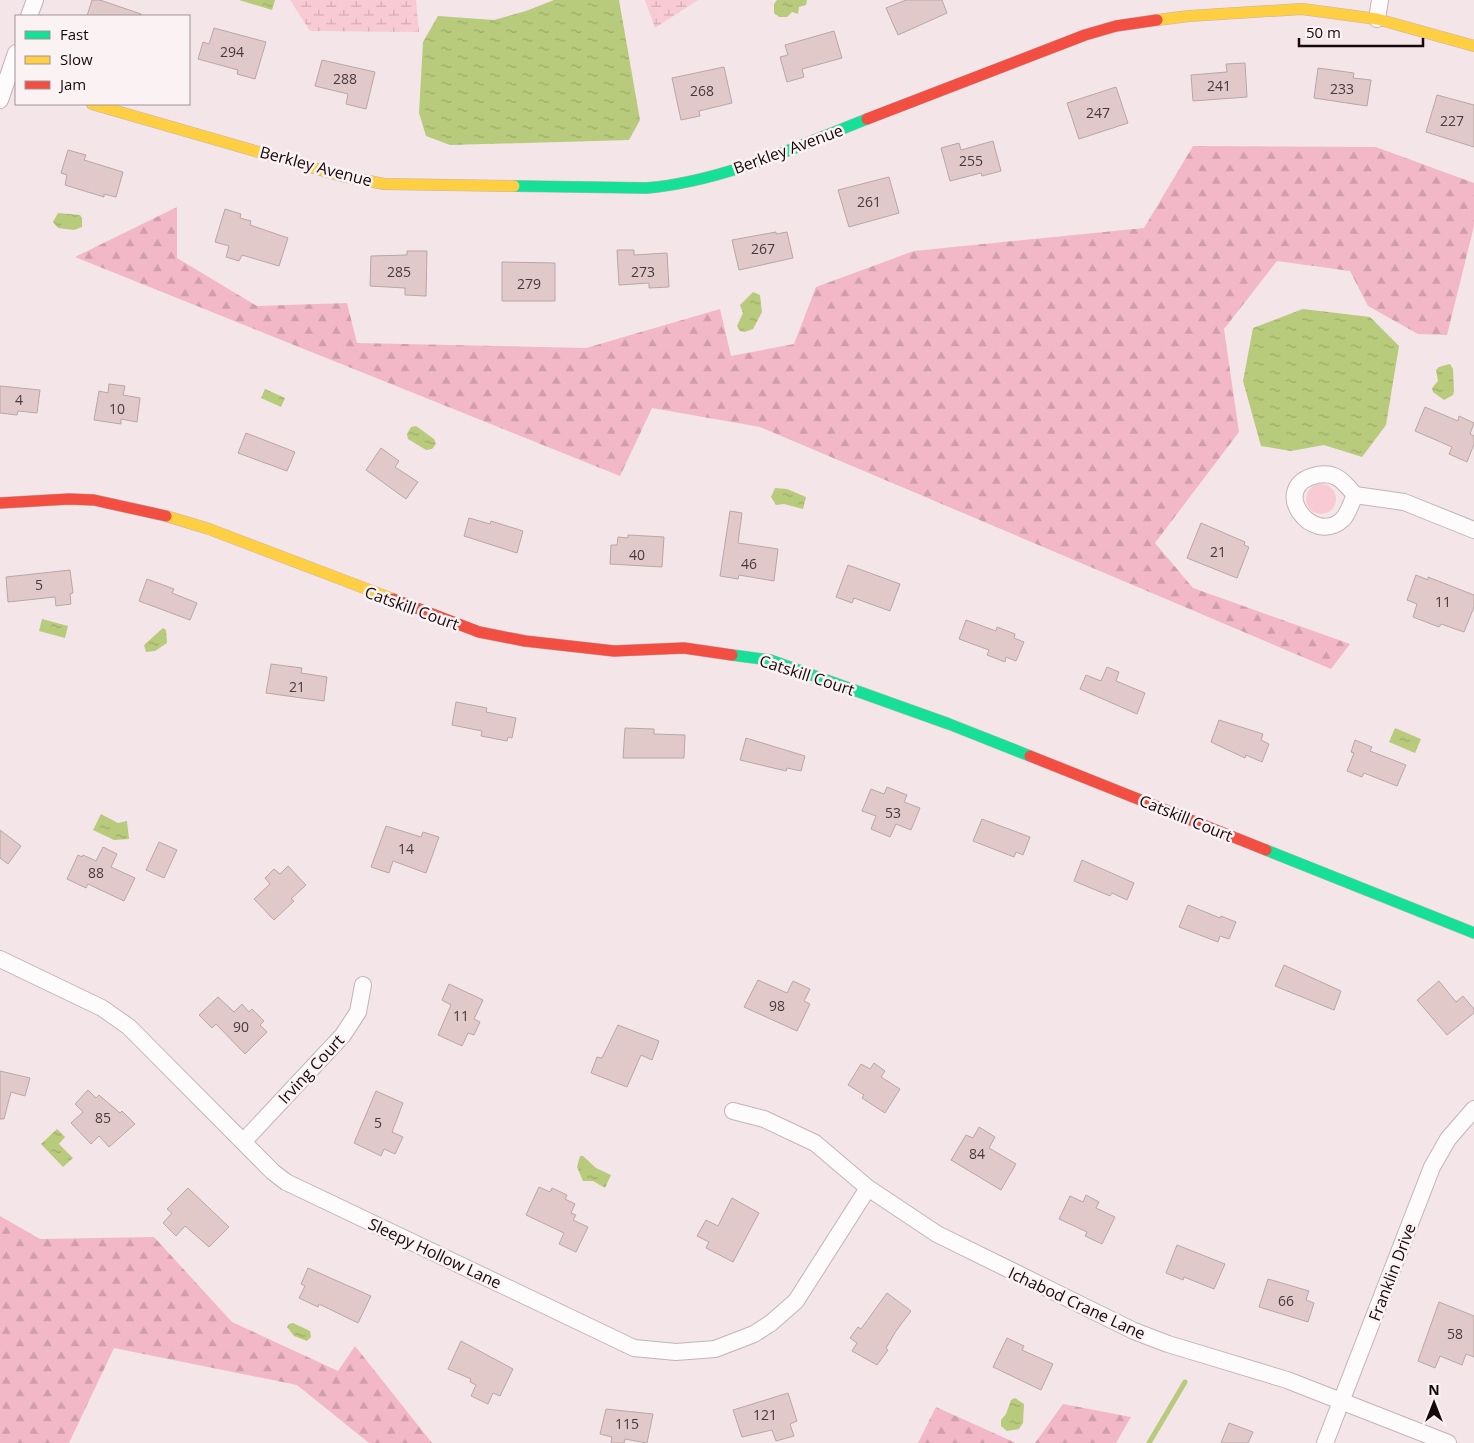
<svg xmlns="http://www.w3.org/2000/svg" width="1474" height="1443" font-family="'Open Sans',sans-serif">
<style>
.grass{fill:#f7cad4}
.forest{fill:url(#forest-firs)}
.wetland{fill:url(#wetland-marsh)}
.water{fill:url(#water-ripples)}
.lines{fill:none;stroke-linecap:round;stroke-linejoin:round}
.stream{stroke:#b8ca7b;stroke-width:5}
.building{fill:#e2c9c9;stroke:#b6a7a9}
.street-casing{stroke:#c2b4b7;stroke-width:18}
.fast-casing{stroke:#c2b4b7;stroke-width:12}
.slow-casing{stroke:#c2b4b7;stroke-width:12}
.jam-casing{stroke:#c2b4b7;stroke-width:12}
.street{stroke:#fdfbfc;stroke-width:16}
.fast{stroke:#16e098;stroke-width:11}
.slow{stroke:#ffcf43;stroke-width:11}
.jam{stroke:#f24e42;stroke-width:11}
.labels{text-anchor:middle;stroke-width:5;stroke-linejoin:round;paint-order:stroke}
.number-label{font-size:14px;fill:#49383b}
.street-label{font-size:16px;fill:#16080c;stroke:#fbf2f4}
</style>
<defs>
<pattern id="forest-firs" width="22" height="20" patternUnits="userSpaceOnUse" patternTransform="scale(1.25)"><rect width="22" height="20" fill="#f3b8c8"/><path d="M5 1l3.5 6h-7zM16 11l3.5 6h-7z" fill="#d09dab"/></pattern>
<pattern id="wetland-marsh" width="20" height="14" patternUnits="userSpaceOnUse" patternTransform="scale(1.25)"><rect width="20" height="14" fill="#f7cad4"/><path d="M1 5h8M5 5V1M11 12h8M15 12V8" fill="none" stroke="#d3acb5"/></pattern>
<pattern id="water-ripples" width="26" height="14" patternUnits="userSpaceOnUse" patternTransform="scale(1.25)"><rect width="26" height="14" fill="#b8ca7b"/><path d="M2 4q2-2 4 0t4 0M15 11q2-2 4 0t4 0" fill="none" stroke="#9dac69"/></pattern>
</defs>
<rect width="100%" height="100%" fill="#f4e5e8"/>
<path class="grass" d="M1306 499a15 15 0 1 1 30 0a15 15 0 1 1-30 0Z"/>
<path class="forest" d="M 1193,146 L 1376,147 L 1474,183 L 1474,226 L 1447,335 L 1418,334 L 1368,306 L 1350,271 L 1277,261 L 1224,329 L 1239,432 L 1155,543 L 1193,588 L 1350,644 L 1331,669 L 760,427 L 652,408 L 620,476 L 75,257 L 177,207 L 177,258 L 257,306 L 347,303 L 357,343 L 586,348 L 720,309 L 731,356 L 794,344 L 816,287 L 914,251 L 1144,228 Z
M 0,1216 L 40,1239 L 154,1237 L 232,1322 L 338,1371 L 355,1346 L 432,1443 L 369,1443 L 297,1385 L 114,1348 L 69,1443 L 0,1443 Z
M 1063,1404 L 1131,1417 L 1116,1443 L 1035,1443 Z
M 936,1407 L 1016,1443 L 918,1443 Z"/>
<path class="wetland" d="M 290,0 L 416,0 L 419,32 L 310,31 Z
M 645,0 L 698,0 L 655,28 Z"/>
<path class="water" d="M 239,0 L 275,0 L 272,10 Z
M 554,0 L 619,0 L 640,120 L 629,140 L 450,145 L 426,136 L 419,113 L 423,42 L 438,16 L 494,20 L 526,11 Z
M 777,0 L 807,0 L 806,5 L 799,7 L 798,14 L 792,12 L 787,17 L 779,17 L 774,13 L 774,4 Z
M 58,213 L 80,215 L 82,218 L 82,227 L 74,230 L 58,228 L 53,222 Z
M 753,292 L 760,295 L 762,312 L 753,329 L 745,332 L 740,331 L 737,326 L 743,313 L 740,305 Z
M 1303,309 L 1370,317 L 1399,346 L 1386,425 L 1362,457 L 1324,445 L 1291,451 L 1261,446 L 1243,381 L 1253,328 Z
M 1450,364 L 1453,369 L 1454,391 L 1453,395 L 1444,400 L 1433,392 L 1432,388 L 1438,381 L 1436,370 L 1439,367 Z
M 265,389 L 285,398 L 281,407 L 261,398 Z
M 416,426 L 434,439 L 436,444 L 432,449 L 426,450 L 408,439 L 407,434 L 411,427 Z
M 775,488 L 787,489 L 806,497 L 803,509 L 784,504 L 776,505 L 771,497 Z
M 42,619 L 68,626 L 65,638 L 39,631 Z
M 163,628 L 166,630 L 167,643 L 155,651 L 146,652 L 144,645 Z
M 1395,728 L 1421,739 L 1415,753 L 1389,742 Z
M 101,814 L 118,823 L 127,821 L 129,839 L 114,840 L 93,830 Z
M 57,1129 L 65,1137 L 59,1144 L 73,1158 L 63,1167 L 41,1144 Z
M 580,1156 L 583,1156 L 596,1168 L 611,1175 L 605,1188 L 593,1181 L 583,1181 L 577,1167 Z
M 293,1323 L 310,1331 L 311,1337 L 307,1341 L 294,1336 L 287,1327 L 289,1324 Z
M 1015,1398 L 1024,1404 L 1023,1423 L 1019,1429 L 1007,1431 L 1001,1426 L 1001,1420 L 1006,1414 L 1011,1400 Z"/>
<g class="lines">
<path class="stream" d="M 1149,1443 L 1185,1382"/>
</g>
<path class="building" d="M 92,0 L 100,0 L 141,14 L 141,16 L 87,16 Z
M 906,0 L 942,0 L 947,13 L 898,35 L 886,8 Z
M 214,28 L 266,42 L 255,79 L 237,74 L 238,70 L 198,59 L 203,42 L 209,44 Z
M 834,31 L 842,58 L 802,69 L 804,77 L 787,82 L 780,57 L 788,55 L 785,45 Z
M 322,60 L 375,72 L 366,109 L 346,104 L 348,94 L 315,86 Z
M 1245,63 L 1247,97 L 1193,101 L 1191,75 L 1227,72 L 1226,64 Z
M 724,67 L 732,103 L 699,111 L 700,116 L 681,120 L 672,78 Z
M 1318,68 L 1354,73 L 1353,78 L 1371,80 L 1367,106 L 1314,98 Z
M 1116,87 L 1128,123 L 1079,139 L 1067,103 Z
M 1437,95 L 1474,105 L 1474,147 L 1426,132 Z
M 993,141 L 1001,171 L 982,176 L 981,173 L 950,181 L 941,148 L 959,143 L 961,150 Z
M 68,150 L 86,155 L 84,160 L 123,172 L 116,197 L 104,194 L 104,197 L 65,185 L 67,175 L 61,173 Z
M 889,177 L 899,213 L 849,227 L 838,190 Z
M 225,209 L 241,214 L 240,218 L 251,221 L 250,225 L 288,238 L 279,266 L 242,255 L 239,261 L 226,257 L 229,246 L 215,242 Z
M 776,232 L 776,234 L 787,232 L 793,258 L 739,270 L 732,240 Z
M 617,250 L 634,250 L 634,255 L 667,253 L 669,287 L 649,288 L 649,283 L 619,285 Z
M 407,251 L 427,251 L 426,296 L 405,295 L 405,288 L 370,286 L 371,256 L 407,255 Z
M 502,262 L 555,263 L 555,301 L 502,301 Z
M 109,384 L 125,386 L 123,395 L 140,398 L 137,422 L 121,419 L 121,424 L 94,420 L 99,391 L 108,393 Z
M 0,386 L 40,390 L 37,413 L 18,411 L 17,415 L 0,413 Z
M 1425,407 L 1458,421 L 1459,416 L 1474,423 L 1470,434 L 1474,436 L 1474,444 L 1467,462 L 1449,454 L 1452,447 L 1415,431 Z
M 246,433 L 295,452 L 287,471 L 238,453 Z
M 381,448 L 399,461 L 395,467 L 418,482 L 406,499 L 366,470 Z
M 730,511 L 742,513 L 738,543 L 778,549 L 774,581 L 739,575 L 738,579 L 720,576 Z
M 469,518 L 490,524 L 491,521 L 523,531 L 517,553 L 464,536 Z
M 1201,523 L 1245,542 L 1244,545 L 1249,547 L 1237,578 L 1187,558 Z
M 628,535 L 664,537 L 662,567 L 610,564 L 611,545 L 617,545 L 618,537 L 628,538 Z
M 848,565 L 900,584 L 890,611 L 854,598 L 852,603 L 836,597 Z
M 70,570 L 73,593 L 70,594 L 71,604 L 56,606 L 55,597 L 8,602 L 6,577 Z
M 1416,575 L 1428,580 L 1428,577 L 1474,595 L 1474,607 L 1464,632 L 1441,624 L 1439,627 L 1413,617 L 1417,604 L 1407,600 Z
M 147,579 L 174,589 L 172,593 L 197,603 L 190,620 L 139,601 Z
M 966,620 L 996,631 L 997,627 L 1015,634 L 1014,638 L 1024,642 L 1016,661 L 1006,657 L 1005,662 L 987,655 L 989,650 L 959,639 Z
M 271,664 L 302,668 L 301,673 L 327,677 L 324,701 L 266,693 Z
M 1107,667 L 1119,672 L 1116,681 L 1145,693 L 1137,714 L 1080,689 L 1086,675 L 1101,681 Z
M 456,702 L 487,708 L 486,712 L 516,718 L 512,738 L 508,737 L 507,741 L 481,736 L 482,731 L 452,725 Z
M 1219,720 L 1263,734 L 1261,740 L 1269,744 L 1262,762 L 1246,755 L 1245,758 L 1211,742 Z
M 625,728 L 654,729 L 654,734 L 685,735 L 684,758 L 623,758 Z
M 746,738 L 805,756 L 801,771 L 787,768 L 786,771 L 740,760 Z
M 1355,740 L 1372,747 L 1370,751 L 1406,765 L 1397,786 L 1364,773 L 1362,777 L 1347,771 L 1354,753 L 1351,752 Z
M 887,787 L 907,795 L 904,802 L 920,808 L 911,830 L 896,824 L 890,837 L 871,829 L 876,816 L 862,811 L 871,789 L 884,794 Z
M 982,819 L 1030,837 L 1023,855 L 1016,852 L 1014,857 L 973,841 Z
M 386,826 L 421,837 L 423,832 L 439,837 L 426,873 L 393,861 L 389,873 L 371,867 Z
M 0,830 L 21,846 L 8,864 L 0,858 Z
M 159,842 L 177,850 L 164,878 L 146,870 Z
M 103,847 L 117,854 L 111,867 L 135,878 L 124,901 L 88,884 L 86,888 L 67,879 L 78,855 L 82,857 L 83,855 L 96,861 Z
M 1082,860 L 1134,883 L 1127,900 L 1112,893 L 1110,896 L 1074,881 Z
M 288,866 L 306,885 L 291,899 L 294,901 L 274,920 L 254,899 L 270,884 L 265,878 L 274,869 L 280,874 Z
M 1188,905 L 1220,918 L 1221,916 L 1236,922 L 1229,939 L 1220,936 L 1218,942 L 1179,927 Z
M 1284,965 L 1341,991 L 1334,1010 L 1275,986 Z
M 758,980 L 787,993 L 793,981 L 810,989 L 804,1001 L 810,1004 L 797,1031 L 744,1007 Z
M 1439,981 L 1456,1002 L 1463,996 L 1474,1009 L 1474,1013 L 1447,1035 L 1417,1000 Z
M 449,984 L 483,1000 L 474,1019 L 480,1022 L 474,1035 L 468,1033 L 462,1046 L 438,1035 L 451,1005 L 442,1000 Z
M 218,997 L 234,1012 L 242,1004 L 249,1012 L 252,1009 L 264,1021 L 260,1025 L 267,1032 L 245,1054 L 216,1024 L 212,1028 L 199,1015 Z
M 618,1025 L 659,1041 L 652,1060 L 641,1055 L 627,1087 L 591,1073 L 597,1057 L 602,1058 Z
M 874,1063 L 885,1071 L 881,1077 L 900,1089 L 885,1113 L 862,1098 L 864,1095 L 848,1085 L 861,1064 L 870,1069 Z
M 0,1071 L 30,1078 L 25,1096 L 11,1092 L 4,1119 L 0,1119 Z
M 88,1090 L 96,1098 L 99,1095 L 120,1113 L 122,1111 L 135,1124 L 109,1147 L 99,1136 L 91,1144 L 71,1123 L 83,1112 L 75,1104 Z
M 376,1091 L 403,1103 L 392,1132 L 403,1137 L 395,1154 L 384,1149 L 381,1156 L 354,1143 Z
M 979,1127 L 995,1137 L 989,1148 L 1016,1164 L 1001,1190 L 951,1160 L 966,1135 L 973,1138 Z
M 539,1187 L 550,1192 L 552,1188 L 567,1195 L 565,1199 L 575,1204 L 571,1213 L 576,1215 L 573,1220 L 588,1227 L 576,1252 L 559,1244 L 564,1233 L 526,1215 Z
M 188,1188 L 229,1227 L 209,1247 L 185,1226 L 176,1236 L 163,1223 L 172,1213 L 167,1209 Z
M 1086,1195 L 1099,1202 L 1096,1208 L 1115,1217 L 1102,1244 L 1085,1236 L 1087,1232 L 1059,1219 L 1070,1196 L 1083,1202 Z
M 732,1198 L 759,1213 L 733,1262 L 706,1248 L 709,1242 L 697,1236 L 706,1220 L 718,1226 Z
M 1177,1245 L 1225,1264 L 1214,1289 L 1184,1277 L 1183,1280 L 1166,1273 Z
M 308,1268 L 371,1296 L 358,1323 L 319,1304 L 318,1307 L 299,1298 L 305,1286 L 301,1284 Z
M 1268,1279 L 1309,1291 L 1306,1300 L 1314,1303 L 1308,1322 L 1259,1307 Z
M 887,1293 L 911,1311 L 896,1331 L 886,1348 L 888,1350 L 877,1365 L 852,1351 L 857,1343 L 850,1338 L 858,1327 L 861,1329 Z
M 1439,1302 L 1474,1316 L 1474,1357 L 1466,1354 L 1462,1365 L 1440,1356 L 1435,1368 L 1418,1361 Z
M 1007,1338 L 1024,1346 L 1022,1350 L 1053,1364 L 1041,1390 L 993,1367 Z
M 461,1341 L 513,1369 L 500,1396 L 493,1393 L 488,1404 L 471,1396 L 476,1385 L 470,1382 L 471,1379 L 448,1369 Z
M 788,1393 L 797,1421 L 790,1424 L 794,1436 L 776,1441 L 772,1430 L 742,1437 L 733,1410 Z
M 606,1409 L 653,1414 L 647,1443 L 625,1439 L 624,1443 L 611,1443 L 612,1437 L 600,1434 Z
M 1229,1423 L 1253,1432 L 1248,1443 L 1221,1443 Z"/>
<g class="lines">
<g class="street-casing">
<path id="street" d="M 29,16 L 35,0
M 1377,19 L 1380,0
M 0,100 L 16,53
M 1355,495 C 1351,503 1349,512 1343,519 C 1312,548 1267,486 1317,475 C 1336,471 1344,482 1355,495 L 1404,502 L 1474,530
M 0,959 L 102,1008 L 129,1027 L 273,1172 L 286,1182 L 634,1348 L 676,1352 L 715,1349 L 754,1334 L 771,1323 L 796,1301 L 868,1188
M 733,1111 L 764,1119 L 815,1143 L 868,1188 L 937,1234 L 1134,1331 L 1168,1344 L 1287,1380 L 1448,1443
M 243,1142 L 343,1035 L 358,1012 L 363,985
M 1325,1443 L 1432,1167 L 1448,1139 L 1474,1109"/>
</g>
<g class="fast-casing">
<path id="fast" d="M 514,186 L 647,188 C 724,181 796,147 867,119
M 732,655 L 770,660 L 949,724 L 1030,756
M 1266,850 L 1474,933"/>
</g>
<g class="slow-casing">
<path id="slow" d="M 1157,20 L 1189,16 L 1302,9 L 1377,19 L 1474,46
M 92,104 L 342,176 L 384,184 L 514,186
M 166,516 L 209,529 L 393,599"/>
</g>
<g class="jam-casing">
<path id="jam" d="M 867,119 L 1085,35 L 1116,26 L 1157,20
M 0,503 L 69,499 L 94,500 L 166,516
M 393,599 L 479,632 L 525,641 L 614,651 L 684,648 L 732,655
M 1030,756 L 1266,850"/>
</g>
<use href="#street" class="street"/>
<use href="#fast" class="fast"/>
<use href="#slow" class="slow"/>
<use href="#jam" class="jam"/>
</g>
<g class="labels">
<g class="number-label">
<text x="232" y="57">294</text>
<text x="345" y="84">288</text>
<text x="1219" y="91">241</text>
<text x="1342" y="94">233</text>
<text x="702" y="96">268</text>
<text x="1098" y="118">247</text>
<text x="1452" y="126">227</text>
<text x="971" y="166">255</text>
<text x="869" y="207">261</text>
<text x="763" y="254">267</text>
<text x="399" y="277">285</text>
<text x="643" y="277">273</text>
<text x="529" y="289">279</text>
<text x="19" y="405">4</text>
<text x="117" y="414">10</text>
<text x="1218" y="557">21</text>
<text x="637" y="560">40</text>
<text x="749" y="569">46</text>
<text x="39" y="590">5</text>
<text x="1443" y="607">11</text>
<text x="297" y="692">21</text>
<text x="893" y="818">53</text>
<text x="406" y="854">14</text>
<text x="96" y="878">88</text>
<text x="777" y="1011">98</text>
<text x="461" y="1021">11</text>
<text x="241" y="1032">90</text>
<text x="103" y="1123">85</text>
<text x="378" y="1128">5</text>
<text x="977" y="1159">84</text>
<text x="1286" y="1306">66</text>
<text x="1455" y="1339">58</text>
<text x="765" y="1420">121</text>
<text x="627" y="1429">115</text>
</g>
<g class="street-label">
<text transform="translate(788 149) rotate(-20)" y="6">Berkley Avenue</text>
<text transform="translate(316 166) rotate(15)" y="6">Berkley Avenue</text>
<text transform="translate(412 608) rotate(20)" y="6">Catskill Court</text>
<text transform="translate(807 675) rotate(18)" y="6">Catskill Court</text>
<text transform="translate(1186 818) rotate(22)" y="6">Catskill Court</text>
<text transform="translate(311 1069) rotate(-47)" y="6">Irving Court</text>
<text transform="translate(435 1253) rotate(25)" y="6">Sleepy Hollow Lane</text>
<text transform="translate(1392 1272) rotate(-69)" y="6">Franklin Drive</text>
<text transform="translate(1077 1303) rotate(25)" y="6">Ichabod Crane Lane</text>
</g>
</g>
<rect x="15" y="15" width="175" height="90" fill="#fbf2f4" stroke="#9f9497"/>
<rect x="25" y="31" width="25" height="8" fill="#16e098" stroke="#9f9497"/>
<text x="60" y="40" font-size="15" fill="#16080c">Fast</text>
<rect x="25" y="56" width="25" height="8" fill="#ffcf43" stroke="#9f9497"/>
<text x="60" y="65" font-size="15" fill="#16080c">Slow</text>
<rect x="25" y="81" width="25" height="8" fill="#f24e42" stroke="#9f9497"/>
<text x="60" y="90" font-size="15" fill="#16080c">Jam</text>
<g transform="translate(1434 1403)" stroke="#fbf2f4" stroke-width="4" paint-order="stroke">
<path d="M0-4L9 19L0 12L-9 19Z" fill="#16080c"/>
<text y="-8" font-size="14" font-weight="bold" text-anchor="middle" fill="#16080c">N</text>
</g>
<path d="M1299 38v8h124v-8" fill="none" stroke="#16080c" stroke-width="2.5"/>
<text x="1306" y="38" font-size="15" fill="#16080c" stroke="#fbf2f4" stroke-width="4" paint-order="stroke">50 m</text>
</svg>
